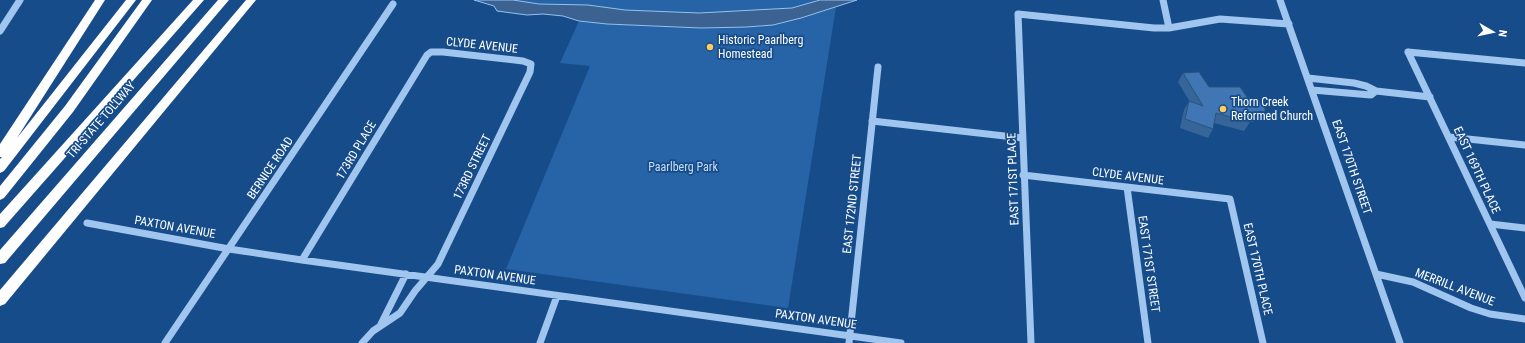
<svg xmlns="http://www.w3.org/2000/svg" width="1525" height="343" font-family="'Roboto Condensed',sans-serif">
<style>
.green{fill:#2764a7}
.water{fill:#3b6290;stroke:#93c1f1}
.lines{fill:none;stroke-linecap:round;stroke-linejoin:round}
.minor{stroke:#a0c5ee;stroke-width:7}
.highway{fill:#fff;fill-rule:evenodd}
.wall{fill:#36659a}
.building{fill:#3f76b3;stroke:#2c537d}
.poi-dot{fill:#ffcc5d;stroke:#174c8a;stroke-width:1.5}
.labels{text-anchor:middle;stroke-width:3.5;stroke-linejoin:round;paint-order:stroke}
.poi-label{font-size:12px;fill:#fff;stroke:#174c8a;text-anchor:start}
.street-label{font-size:12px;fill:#fff;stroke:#174c8a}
.park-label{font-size:12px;fill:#c6dffa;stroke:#174c8a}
</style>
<rect width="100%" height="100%" fill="#174c8a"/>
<path class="green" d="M 504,0 L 816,0 L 814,10 L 684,21 Z
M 836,7 L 788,308 L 506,269 L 590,66 L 560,63 L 579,21 L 607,24 L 701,28 L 773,25 Z"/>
<path class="water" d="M 474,0 L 513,0 L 539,4 L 588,5 L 625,10 L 699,13 L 792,8 L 820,0 L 857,0 L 801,18 L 773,25 L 747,27 L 701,28 L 607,24 L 579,21 L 563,16 L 543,14 L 527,15 L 497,11 L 494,6 Z"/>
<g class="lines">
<path class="minor" d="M 1163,0 L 1169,28
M 1280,0 L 1400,343
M 0,31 L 20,0
M 1408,52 L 1525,298
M 1408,52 L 1525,63
M 1308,78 L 1354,83 L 1366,86 L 1376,91 L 1430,97
M 1312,90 L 1371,95 L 1376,91
M 872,121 L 1022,138
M 1449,137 L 1525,145
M 1023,175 L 1230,199 L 1263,343
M 1127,187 L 1148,343
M 87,223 L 229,249 L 302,260 L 901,343
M 1490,224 L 1525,228
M 302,260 L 427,55 L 431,52 L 443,52 L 523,61 L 531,64 L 530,72 L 438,264 L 415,291 L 400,313 L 373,331 L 362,343
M 1376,274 L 1413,282 L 1471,308 L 1490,314 L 1525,319
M 380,326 L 406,274
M 165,343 L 393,4
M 540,343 L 557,296
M 849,343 L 878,67
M 1031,343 L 1018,14 L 1154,28 L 1169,28 L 1220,19 L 1289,24"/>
<path class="highway" d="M 95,0 L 105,0 L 17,138 L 126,0 L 136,0 L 4,171 L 0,173 L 0,159 L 2,157 L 0,157 L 0,144 Z
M 142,0 L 152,0 L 73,112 L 4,198 L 0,200 L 0,186 L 65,106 Z
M 193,0 L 204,0 L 4,227 L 0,228 L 0,214 Z
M 218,0 L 229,0 L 5,263 L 0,264 L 0,250 Z
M 246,0 L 256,0 L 5,304 L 0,306 L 0,290 Z"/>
</g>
<path class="wall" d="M 1183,73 L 1209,87 L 1247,97 L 1256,100 L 1265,112 L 1259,120 L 1256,120 L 1254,122 L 1250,122 L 1244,131 L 1214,123 L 1213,129 L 1208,138 L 1180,128 L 1184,110 L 1189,101 L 1190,102 L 1178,82 Z"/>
<path class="building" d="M 1199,72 L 1209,87 L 1240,87 L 1247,97 L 1255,98 L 1256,100 L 1262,101 L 1265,107 L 1265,112 L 1259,111 L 1260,114 L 1251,113 L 1249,122 L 1216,113 L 1213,129 L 1185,119 L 1189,101 L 1203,106 L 1183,73 Z"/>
<g class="poi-dot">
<circle cx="710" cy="47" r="4"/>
<circle cx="1223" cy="109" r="4"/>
</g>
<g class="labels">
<g class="poi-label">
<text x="718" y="44">Historic Paarlberg<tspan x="718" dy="14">Homestead</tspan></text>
<text x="1231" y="106">Thorn Creek<tspan x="1231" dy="14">Reformed Church</tspan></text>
</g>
<g class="street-label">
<text transform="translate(482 45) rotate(6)" y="4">CLYDE AVENUE</text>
<text transform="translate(101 120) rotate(-49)" y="4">TRI-STATE TOLLWAY</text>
<text transform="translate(356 150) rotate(-59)" y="4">173RD PLACE</text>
<text transform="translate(472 167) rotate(-64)" y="4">173RD STREET</text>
<text transform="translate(1352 167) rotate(71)" y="4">EAST 170TH STREET</text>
<text transform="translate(270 168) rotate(-56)" y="4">BERNICE ROAD</text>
<text transform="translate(1477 170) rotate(65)" y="4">EAST 169TH PLACE</text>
<text transform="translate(1128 176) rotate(7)" y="4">CLYDE AVENUE</text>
<text transform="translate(1013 179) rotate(-92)" y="4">EAST 171ST PLACE</text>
<text transform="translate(852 204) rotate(-84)" y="4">EAST 172ND STREET</text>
<text transform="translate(175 227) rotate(10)" y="4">PAXTON AVENUE</text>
<text transform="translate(1149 264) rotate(82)" y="4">EAST 171ST STREET</text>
<text transform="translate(1258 269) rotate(77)" y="4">EAST 170TH PLACE</text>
<text transform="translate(495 275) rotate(8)" y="4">PAXTON AVENUE</text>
<text transform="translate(1455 287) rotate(21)" y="4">MERRILL AVENUE</text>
<text transform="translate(816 319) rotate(8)" y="4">PAXTON AVENUE</text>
</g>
<g class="park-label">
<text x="683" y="171">Paarlberg Park</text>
</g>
</g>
<g transform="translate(1493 32) rotate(99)" stroke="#174c8a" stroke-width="3" paint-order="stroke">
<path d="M0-3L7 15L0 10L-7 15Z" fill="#ffffff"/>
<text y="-6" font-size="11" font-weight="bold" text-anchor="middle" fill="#ffffff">N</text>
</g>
</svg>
